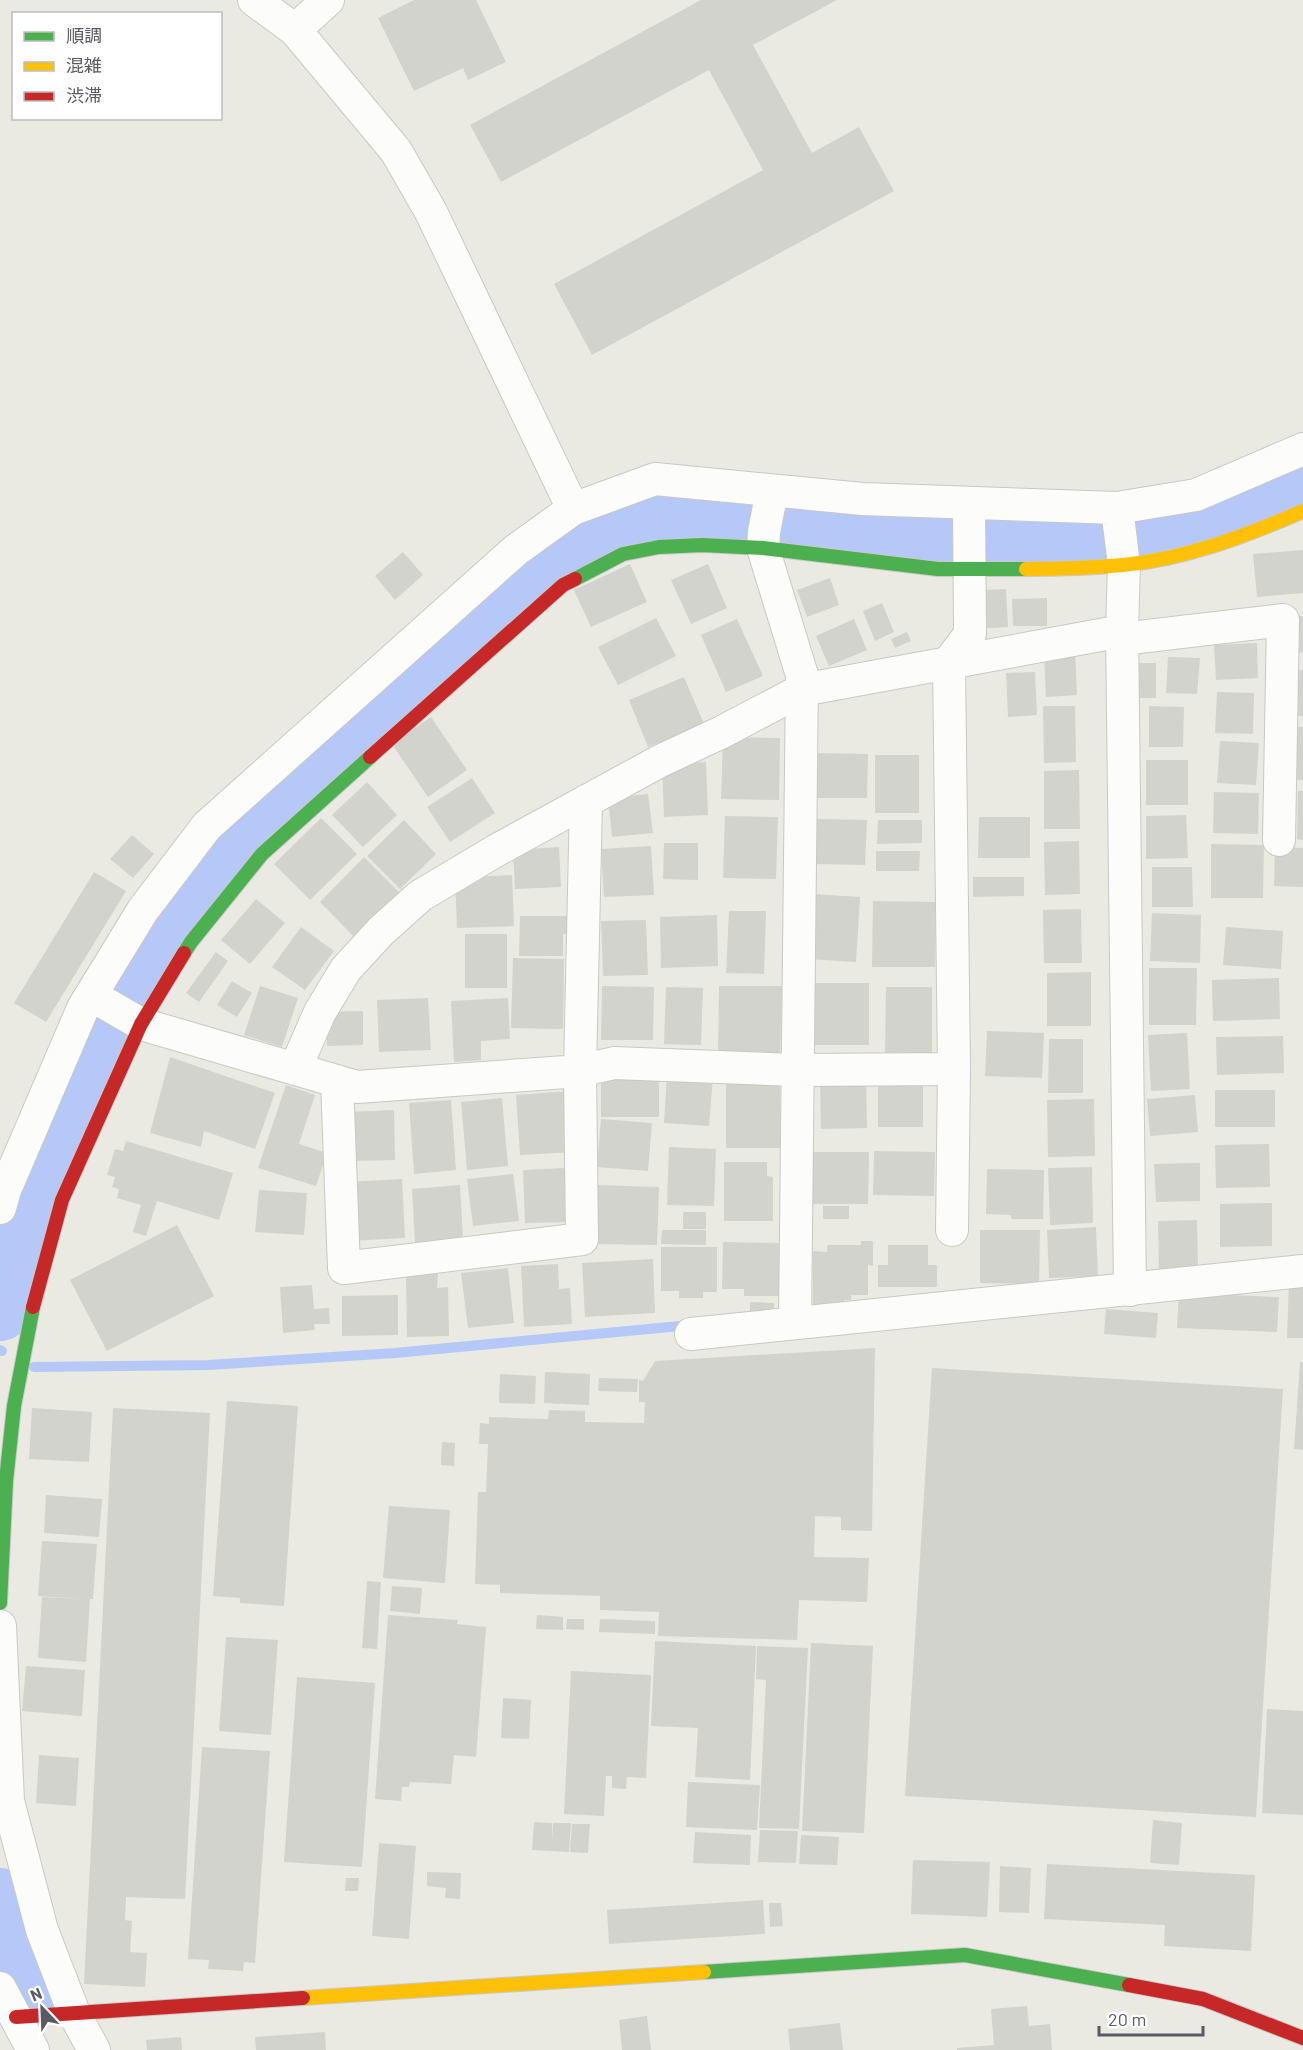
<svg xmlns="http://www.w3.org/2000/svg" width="1303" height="2050" font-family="Barlow,'Noto Sans JP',sans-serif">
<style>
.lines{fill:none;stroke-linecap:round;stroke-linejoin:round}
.stream{stroke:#b5c8f7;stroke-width:10}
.river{stroke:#b5c8f7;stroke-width:62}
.building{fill:#d3d3ce}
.street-casing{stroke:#c8c8c7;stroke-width:34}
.fast-casing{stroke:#c9c9c9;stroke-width:16}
.slow-casing{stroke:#c9c9c9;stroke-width:16}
.jam-casing{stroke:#c9c9c9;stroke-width:16}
.street{stroke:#fcfcfb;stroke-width:32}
.fast{stroke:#4caf50;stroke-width:14}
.slow{stroke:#ffc107;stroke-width:14}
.jam{stroke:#c62828;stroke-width:14}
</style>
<rect width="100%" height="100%" fill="#eaeae3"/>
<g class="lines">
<path class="stream" d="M 0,1350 L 2,1351
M 34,1367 L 208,1365 L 395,1353 L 691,1325"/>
<path class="river" d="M 0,1310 L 24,1218 L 63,1117 L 121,990 L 173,912 L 244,827 L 545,562 L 624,520 L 687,514 L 818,528 L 991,540 L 1047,540 L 1177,527 L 1268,500 L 1303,483
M 0,1899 L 33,1989"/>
</g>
<path class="building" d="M 414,0 L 476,0 L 506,62 L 468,80 L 463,68 L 414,91 L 378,18 Z
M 701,0 L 837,0 L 753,45 L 812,153 L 859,127 L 894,191 L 592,355 L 554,284 L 763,170 L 709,70 L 501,182 L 470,125 Z
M 1303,550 L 1303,593 L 1257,597 L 1253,554 Z
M 403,552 L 423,575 L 395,600 L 375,576 Z
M 630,564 L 647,602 L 591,627 L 574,590 Z
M 708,564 L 727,608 L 691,624 L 671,580 Z
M 830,578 L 839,605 L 807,617 L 797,590 Z
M 1006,589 L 1008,627 L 987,628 L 985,590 Z
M 1047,598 L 1047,626 L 1013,626 L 1012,599 Z
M 882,603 L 894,632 L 875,641 L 863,611 Z
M 1297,616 L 1303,616 L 1303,652 L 1299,653 Z
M 656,618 L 676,656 L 618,685 L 598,647 Z
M 737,619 L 763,676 L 726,692 L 701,635 Z
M 854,619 L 867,650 L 829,666 L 816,636 Z
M 907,632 L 911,641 L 895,648 L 891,639 Z
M 1257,643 L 1258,678 L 1216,680 L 1214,645 Z
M 1075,650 L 1077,695 L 1046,697 L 1044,652 Z
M 1168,657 L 1200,658 L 1197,694 L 1166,693 Z
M 1136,663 L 1156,663 L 1156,698 L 1136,698 Z
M 1296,670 L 1303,670 L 1303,716 L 1296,716 Z
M 1035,672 L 1037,715 L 1008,717 L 1006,673 Z
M 684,677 L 704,724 L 648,747 L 629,700 Z
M 1217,692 L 1254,693 L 1253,734 L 1215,733 Z
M 1043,706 L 1075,706 L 1076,762 L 1044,763 Z
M 1149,706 L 1184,707 L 1183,747 L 1149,747 Z
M 431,717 L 467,770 L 428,797 L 392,744 Z
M 1296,727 L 1303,727 L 1303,780 L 1295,780 Z
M 723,737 L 780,738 L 779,800 L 721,799 Z
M 1220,741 L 1259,743 L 1256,785 L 1217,783 Z
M 812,753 L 868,754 L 867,798 L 811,798 Z
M 875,755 L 919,755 L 919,813 L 875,813 Z
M 1146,760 L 1188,760 L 1188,805 L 1146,805 Z
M 706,762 L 708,815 L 664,817 L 662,764 Z
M 1079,770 L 1080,829 L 1044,829 L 1044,771 Z
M 472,778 L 495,813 L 450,842 L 427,807 Z
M 367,782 L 397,815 L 363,847 L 332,815 Z
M 1298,791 L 1303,791 L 1303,840 L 1297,839 Z
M 1214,792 L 1259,793 L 1258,834 L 1213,833 Z
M 648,794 L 653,833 L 612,837 L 608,798 Z
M 1186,815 L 1188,858 L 1146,859 L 1146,816 Z
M 725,816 L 778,817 L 776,879 L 723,878 Z
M 979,817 L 1030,817 L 1030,858 L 978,858 Z
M 321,818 L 357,854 L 310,900 L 274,864 Z
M 815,819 L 867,820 L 865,865 L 814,864 Z
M 404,820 L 436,854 L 400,889 L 367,856 Z
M 878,820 L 922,820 L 922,843 L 877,844 Z
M 132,835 L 154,854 L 133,878 L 110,859 Z
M 1079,841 L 1080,894 L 1045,895 L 1044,842 Z
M 664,843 L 698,843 L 698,880 L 663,879 Z
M 1211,844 L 1264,845 L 1263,898 L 1211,898 Z
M 651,846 L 654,895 L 604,897 L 601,849 Z
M 559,847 L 561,887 L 515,889 L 513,850 Z
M 1275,847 L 1303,848 L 1303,887 L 1274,886 Z
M 876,851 L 920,851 L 919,871 L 876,871 Z
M 364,857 L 399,892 L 354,937 L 320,902 Z
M 1152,867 L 1192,867 L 1193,907 L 1152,907 Z
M 94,872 L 126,891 L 46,1022 L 14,1003 Z
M 512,875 L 514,926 L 457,928 L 455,878 Z
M 973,877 L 1024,877 L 1024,896 L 973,897 Z
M 813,894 L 860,897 L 856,962 L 808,959 Z
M 256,899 L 285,923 L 250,964 L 221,940 Z
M 873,901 L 936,902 L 935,967 L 872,967 Z
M 1081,909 L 1082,963 L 1044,963 L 1043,910 Z
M 729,911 L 766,911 L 764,974 L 726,973 Z
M 1152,913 L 1201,915 L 1200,963 L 1150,961 Z
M 717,915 L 718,966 L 661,968 L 660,917 Z
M 520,916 L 574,916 L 574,933 L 563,934 L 563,956 L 519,956 Z
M 646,920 L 648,975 L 603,976 L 601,921 Z
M 301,927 L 334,951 L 305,990 L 272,967 Z
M 1226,927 L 1283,931 L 1281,969 L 1223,965 Z
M 465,934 L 507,934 L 507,988 L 465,988 Z
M 216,952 L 228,961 L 199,1002 L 186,993 Z
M 513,958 L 564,959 L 563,1029 L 511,1028 Z
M 1149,968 L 1197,968 L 1196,1025 L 1149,1025 Z
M 1091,972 L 1091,1026 L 1047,1026 L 1047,973 Z
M 1279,978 L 1280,1019 L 1213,1021 L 1212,980 Z
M 232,981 L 252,993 L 237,1017 L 217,1005 Z
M 812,983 L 869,983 L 869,1045 L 812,1045 Z
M 260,986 L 298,998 L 282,1047 L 244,1035 Z
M 602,986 L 654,987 L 653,1040 L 601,1040 Z
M 719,986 L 782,986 L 780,1060 L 718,1059 Z
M 666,987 L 703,988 L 701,1045 L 664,1044 Z
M 886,987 L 932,987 L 932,1054 L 885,1054 Z
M 428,998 L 431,1050 L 379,1052 L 377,1000 Z
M 508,998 L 510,1039 L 481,1041 L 481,1060 L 454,1062 L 451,1001 Z
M 363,1011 L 363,1045 L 327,1046 L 326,1012 Z
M 987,1031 L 1044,1033 L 1042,1078 L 985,1076 Z
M 1187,1033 L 1190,1089 L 1151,1091 L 1148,1035 Z
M 1283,1036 L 1284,1073 L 1217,1075 L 1216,1037 Z
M 1049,1039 L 1083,1039 L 1083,1093 L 1048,1093 Z
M 170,1057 L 275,1093 L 255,1149 L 204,1131 L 201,1147 L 150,1133 Z
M 667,1074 L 713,1077 L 709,1126 L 664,1123 Z
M 601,1076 L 659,1076 L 659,1117 L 601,1117 Z
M 866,1078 L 867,1128 L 821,1129 L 820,1079 Z
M 780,1079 L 780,1148 L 726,1148 L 726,1080 Z
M 923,1079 L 923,1127 L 878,1127 L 878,1080 Z
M 286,1085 L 315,1095 L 299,1144 L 327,1153 L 316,1186 L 258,1168 Z
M 1215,1090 L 1275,1090 L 1275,1127 L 1215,1127 Z
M 570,1091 L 574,1152 L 520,1155 L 516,1095 Z
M 1195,1095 L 1198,1132 L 1150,1136 L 1147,1099 Z
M 502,1098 L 508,1166 L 467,1170 L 461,1102 Z
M 1094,1099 L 1095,1156 L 1048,1157 L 1047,1100 Z
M 451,1100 L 456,1170 L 414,1174 L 409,1103 Z
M 394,1110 L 395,1160 L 349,1161 L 348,1112 Z
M 601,1119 L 652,1123 L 648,1171 L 597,1167 Z
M 126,1141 L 233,1173 L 219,1220 L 157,1201 L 146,1236 L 133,1232 L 141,1205 L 117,1198 L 119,1189 L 112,1187 L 115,1177 L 107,1175 L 115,1149 L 123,1151 Z
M 1269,1144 L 1270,1187 L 1216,1188 L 1215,1145 Z
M 669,1147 L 716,1149 L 714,1206 L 667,1205 Z
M 874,1151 L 935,1152 L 934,1196 L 873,1195 Z
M 811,1152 L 869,1152 L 868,1204 L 811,1204 Z
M 724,1162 L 767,1162 L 767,1176 L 773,1177 L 773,1221 L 724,1221 Z
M 1200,1163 L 1200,1201 L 1156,1202 L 1154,1164 Z
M 1092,1167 L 1093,1223 L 1050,1225 L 1048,1168 Z
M 566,1168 L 568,1222 L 525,1223 L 523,1170 Z
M 987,1169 L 1044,1170 L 1043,1219 L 1011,1219 L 1011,1215 L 986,1214 Z
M 513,1174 L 519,1221 L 473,1226 L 467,1179 Z
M 402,1179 L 405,1238 L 350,1241 L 347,1182 Z
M 460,1185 L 463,1239 L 415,1242 L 412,1189 Z
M 597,1185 L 659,1187 L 657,1245 L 595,1244 Z
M 259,1190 L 307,1193 L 304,1235 L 255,1232 Z
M 1272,1203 L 1272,1246 L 1220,1247 L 1220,1204 Z
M 823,1206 L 849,1206 L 849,1219 L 823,1219 Z
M 683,1212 L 706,1212 L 706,1229 L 683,1229 Z
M 1197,1220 L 1198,1270 L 1159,1271 L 1158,1221 Z
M 177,1225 L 214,1296 L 107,1351 L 70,1280 Z
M 1096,1227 L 1098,1276 L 1049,1278 L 1047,1230 Z
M 662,1230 L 706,1230 L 706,1245 L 661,1244 Z
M 980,1230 L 1040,1230 L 1039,1284 L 980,1283 Z
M 861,1241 L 873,1241 L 873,1266 L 868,1265 L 868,1295 L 851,1295 L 851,1300 L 844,1300 L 844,1309 L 813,1308 L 813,1251 L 827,1252 L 827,1245 L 861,1245 Z
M 723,1242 L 783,1243 L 782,1296 L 744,1296 L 744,1289 L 722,1289 Z
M 888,1245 L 928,1245 L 928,1265 L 937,1265 L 937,1287 L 878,1287 L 878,1265 L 888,1265 Z
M 661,1247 L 717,1247 L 717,1292 L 703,1292 L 703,1298 L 679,1298 L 679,1291 L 661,1291 Z
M 653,1259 L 655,1313 L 585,1317 L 582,1263 Z
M 558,1264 L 559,1289 L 570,1288 L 572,1324 L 524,1327 L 521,1266 Z
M 508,1268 L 514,1323 L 468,1328 L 461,1273 Z
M 438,1274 L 437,1288 L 448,1287 L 449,1336 L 407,1337 L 406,1275 Z
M 1289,1282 L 1303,1283 L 1303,1338 L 1287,1338 Z
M 312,1285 L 314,1309 L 329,1308 L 330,1324 L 314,1324 L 315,1330 L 283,1333 L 280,1287 Z
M 1179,1293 L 1279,1297 L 1277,1332 L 1177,1328 Z
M 398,1295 L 398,1335 L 342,1336 L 342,1296 Z
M 750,1302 L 774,1303 L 774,1317 L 750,1317 Z
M 1106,1309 L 1158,1313 L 1156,1338 L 1104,1334 Z
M 875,1348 L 872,1531 L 841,1530 L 841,1517 L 815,1516 L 814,1557 L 869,1558 L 867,1602 L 799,1600 L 797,1640 L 658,1636 L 659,1612 L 600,1610 L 600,1596 L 500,1593 L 500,1585 L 475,1584 L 478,1492 L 486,1492 L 488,1444 L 479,1444 L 480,1423 L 489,1424 L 489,1417 L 548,1419 L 549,1410 L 585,1411 L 585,1422 L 644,1423 L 645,1402 L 639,1402 L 639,1380 L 643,1381 L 655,1361 Z
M 1300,1362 L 1303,1362 L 1303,1450 L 1294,1449 Z
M 932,1368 L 1283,1389 L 1256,1817 L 905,1796 Z
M 545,1372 L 590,1374 L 589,1405 L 544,1403 Z
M 500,1374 L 536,1376 L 535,1404 L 499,1403 Z
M 599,1378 L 638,1379 L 637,1392 L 598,1391 Z
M 227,1401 L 298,1406 L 284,1606 L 240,1603 L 240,1598 L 213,1596 Z
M 32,1408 L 92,1412 L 89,1462 L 29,1459 Z
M 113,1408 L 210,1413 L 185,1899 L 126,1897 L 125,1920 L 132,1921 L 130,1952 L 147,1953 L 145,1987 L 84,1984 Z
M 442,1442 L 455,1443 L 454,1466 L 441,1465 Z
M 46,1495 L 102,1499 L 99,1537 L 44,1533 Z
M 389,1506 L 450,1510 L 445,1583 L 383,1578 Z
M 42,1541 L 97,1544 L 93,1599 L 90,1599 L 86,1662 L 38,1658 L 42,1597 L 84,1599 L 38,1596 Z
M 367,1581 L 381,1582 L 377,1649 L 362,1648 Z
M 392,1586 L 422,1588 L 420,1614 L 390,1611 Z
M 388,1615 L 458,1620 L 457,1624 L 486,1627 L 476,1757 L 454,1755 L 451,1784 L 410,1782 L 409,1787 L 402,1787 L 401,1801 L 375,1799 Z
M 537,1615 L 563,1617 L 563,1630 L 536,1629 Z
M 567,1619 L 584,1619 L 584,1630 L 566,1629 Z
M 600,1619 L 655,1621 L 655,1634 L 599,1632 Z
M 226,1637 L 278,1640 L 271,1735 L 219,1731 Z
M 655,1641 L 756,1646 L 750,1780 L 695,1777 L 698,1728 L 651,1726 Z
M 811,1643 L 873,1646 L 864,1833 L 802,1831 Z
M 757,1646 L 808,1648 L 799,1829 L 759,1828 L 766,1680 L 756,1679 Z
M 26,1666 L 85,1670 L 82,1716 L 22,1711 Z
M 571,1671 L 651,1675 L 646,1778 L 627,1777 L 626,1789 L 612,1788 L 612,1776 L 606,1776 L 604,1816 L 564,1814 Z
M 297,1677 L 375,1683 L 362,1867 L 284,1862 Z
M 503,1698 L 531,1700 L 529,1739 L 501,1738 Z
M 1267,1709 L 1303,1711 L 1303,1815 L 1262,1813 Z
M 202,1747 L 270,1751 L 255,1963 L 244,1962 L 243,1971 L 208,1969 L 209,1960 L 188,1959 Z
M 39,1755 L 79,1758 L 76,1806 L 36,1803 Z
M 688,1782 L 760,1785 L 757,1830 L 686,1827 Z
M 1153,1820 L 1182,1823 L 1179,1865 L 1150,1863 Z
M 534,1822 L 552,1823 L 552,1843 L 553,1823 L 571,1823 L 569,1852 L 532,1850 Z
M 572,1824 L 590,1824 L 588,1853 L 570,1852 Z
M 760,1830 L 798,1831 L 796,1863 L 758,1862 Z
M 695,1832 L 751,1835 L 750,1865 L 693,1863 Z
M 801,1835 L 839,1837 L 837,1865 L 799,1864 Z
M 379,1843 L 416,1846 L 409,1939 L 372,1936 Z
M 913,1860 L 990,1862 L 987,1917 L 911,1914 Z
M 1047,1864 L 1255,1875 L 1251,1951 L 1164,1946 L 1165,1925 L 1044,1919 Z
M 1000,1866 L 1031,1868 L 1029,1913 L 999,1912 Z
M 427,1872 L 461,1873 L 460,1899 L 445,1898 L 446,1888 L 427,1886 Z
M 346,1878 L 359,1878 L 358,1891 L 345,1891 Z
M 763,1900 L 765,1934 L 609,1944 L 607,1910 Z
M 769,1903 L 781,1903 L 783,1926 L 770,1927 Z
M 1027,2006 L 1029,2026 L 1050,2024 L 1052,2050 L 957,2050 L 957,2048 L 994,2045 L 991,2009 Z
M 647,2016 L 651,2050 L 622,2050 L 619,2020 Z
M 840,2023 L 843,2050 L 790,2050 L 788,2029 Z
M 325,2032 L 326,2050 L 256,2050 L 255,2037 Z
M 181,2037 L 182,2050 L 147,2050 L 146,2040 Z"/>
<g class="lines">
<g class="street-casing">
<path id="street" d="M 254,0 L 295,30 L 396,151 L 431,212 L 573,509
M 295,30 L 328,0
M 772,491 L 764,532 L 763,548 L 802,675 L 795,1323
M 1117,508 L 1124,565 L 1122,631 L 1130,1290
M 1122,639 L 1283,620 L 1279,840
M 91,995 L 141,1024 L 357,1087 L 580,1071 L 614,1063 L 797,1070 L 954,1069
M 295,1069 L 320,1012 L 346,969 L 381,931 L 420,896 L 497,850 L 660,761 L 720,733 L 802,690 L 1122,631
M 337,1081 L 344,1268 L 582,1239 L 580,1071 L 586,801
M 0,1208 L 5,1190 L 83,1008 L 143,910 L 207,826 L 516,550 L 573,509 L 655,479 L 863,499 L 1117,508 L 1196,495 L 1303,449
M 952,1230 L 954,1069 L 949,662 L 970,634 L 969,504
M 691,1334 L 1303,1271
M 0,1626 L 8,1801 L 42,1930 L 74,2013 L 94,2050
M 0,1988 L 33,2050"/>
</g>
<g class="fast-casing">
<path id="fast" d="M 575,579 L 623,554 L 659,547 L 702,545 L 763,548 L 938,569 L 1026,569
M 184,953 L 191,942 L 262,854 L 370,757
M 0,1603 L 6,1481 L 14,1406 L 33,1307
M 704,1972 L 965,1955 L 1129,1985"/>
</g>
<g class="slow-casing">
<path id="slow" d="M 1026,569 C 1058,569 1091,568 1123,565 C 1185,559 1246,536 1303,511
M 303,1998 L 704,1972"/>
</g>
<g class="jam-casing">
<path id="jam" d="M 370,757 L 563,585 L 575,579
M 33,1307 L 62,1200 L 141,1024 L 184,953
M 1129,1985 L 1203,1999 L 1303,2038
M 16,2017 L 303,1998"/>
</g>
<use href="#street" class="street"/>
<use href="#fast" class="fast"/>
<use href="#slow" class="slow"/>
<use href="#jam" class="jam"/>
</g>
<rect x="12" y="12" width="210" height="108" fill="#ffffff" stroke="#bdbdc1" stroke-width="1.5"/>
<rect x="24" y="32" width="30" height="9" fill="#4caf50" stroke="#bdbdc1" stroke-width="1.5"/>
<text x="66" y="42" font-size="18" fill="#595a63">順調</text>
<rect x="24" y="62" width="30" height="9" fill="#ffc107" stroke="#bdbdc1" stroke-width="1.5"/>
<text x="66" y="72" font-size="18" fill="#595a63">混雑</text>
<rect x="24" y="92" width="30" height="9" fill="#c62828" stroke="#bdbdc1" stroke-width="1.5"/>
<text x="66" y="102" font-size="18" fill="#595a63">渋滞</text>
<g transform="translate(42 2008) rotate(337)" stroke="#ffffff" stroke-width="4.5" paint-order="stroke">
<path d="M0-4.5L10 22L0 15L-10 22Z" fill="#595a63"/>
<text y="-9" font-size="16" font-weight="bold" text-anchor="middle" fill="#595a63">N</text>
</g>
<path d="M1099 2026v9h104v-9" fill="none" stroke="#595a63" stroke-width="3"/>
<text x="1108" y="2026" font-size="18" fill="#595a63" stroke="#ffffff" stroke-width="4.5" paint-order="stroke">20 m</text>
</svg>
